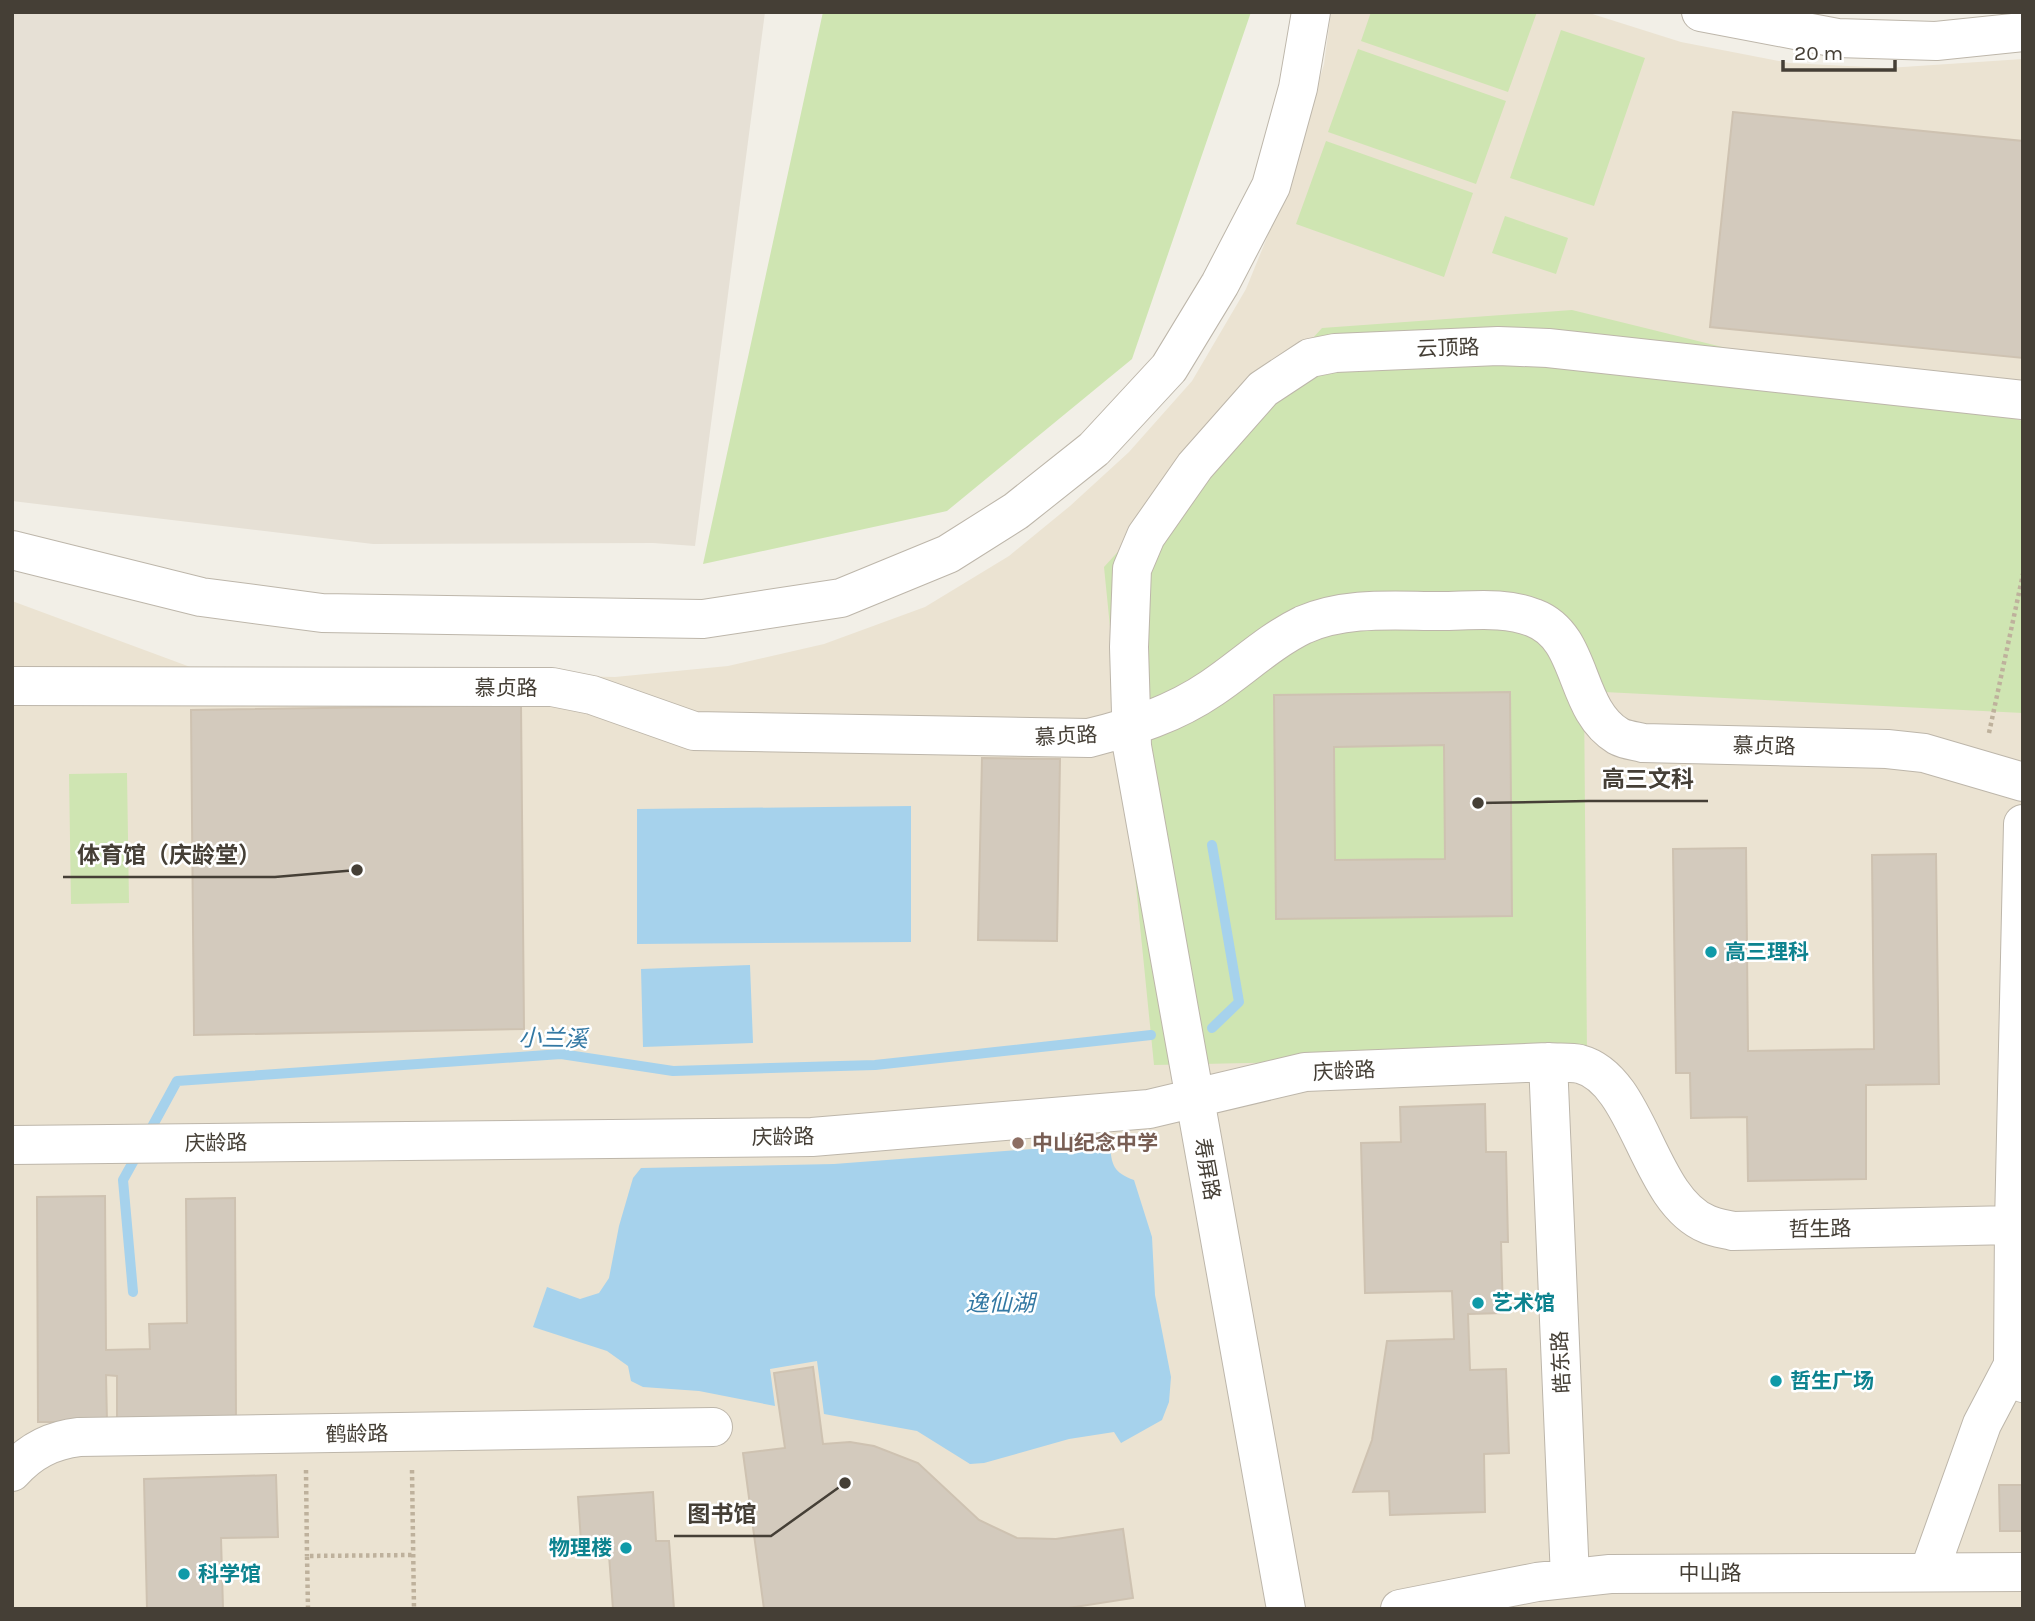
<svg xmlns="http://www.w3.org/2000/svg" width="2035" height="1621" font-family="Karla,'Noto Sans SC',sans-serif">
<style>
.residential{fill:#e6e0d5}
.education{fill:#ebe3d2}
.green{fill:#cfe5b2}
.water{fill:#a6d2ec}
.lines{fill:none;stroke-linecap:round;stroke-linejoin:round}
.stream{stroke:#a6d2ec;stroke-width:10}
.building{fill:#d3cabd;stroke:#cec2b1;stroke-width:2;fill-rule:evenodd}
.street-casing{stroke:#bdb6aa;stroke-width:40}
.path{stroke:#beb19c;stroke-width:4.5;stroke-dasharray:3.5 3.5;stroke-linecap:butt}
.street{stroke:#fff;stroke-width:38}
.culture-dot{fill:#0f9aa8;stroke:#fff;stroke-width:2.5}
.education-dot{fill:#8d6e63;stroke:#fff;stroke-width:2.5}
.labels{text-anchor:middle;stroke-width:5;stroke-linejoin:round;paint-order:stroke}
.street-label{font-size:21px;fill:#453f36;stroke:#fff}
.culture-label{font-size:21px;font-weight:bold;fill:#0d838f;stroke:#fff;text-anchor:start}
.education-label{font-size:21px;font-weight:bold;fill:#785e54;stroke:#fff;text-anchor:start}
.water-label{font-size:23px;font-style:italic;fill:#3378a3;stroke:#fff}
.leader{fill:none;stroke:#453f36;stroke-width:2.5}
.callout-dot{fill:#453f36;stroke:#fff;stroke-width:2.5}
.callout-label{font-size:23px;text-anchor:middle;font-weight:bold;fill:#453f36;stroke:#fff;stroke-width:5;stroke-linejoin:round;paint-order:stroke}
</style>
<rect width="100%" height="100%" fill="#f2efe7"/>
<path class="residential" d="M 12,12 L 765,12 L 695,546 L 653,543 L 373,544 L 12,501 Z"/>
<path class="education" d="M 1331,12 L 1586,12 L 1681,42 L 1789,63 L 1888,68 L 2023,59 L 2023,1609 L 12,1609 L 12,601 L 193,668 L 615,677 L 728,666 L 824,644 L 925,607 L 1009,556 L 1070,506 L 1129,452 L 1192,381 L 1246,289 L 1288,186 L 1324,64 Z"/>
<path class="green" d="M 823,12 L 1251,12 L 1132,359 L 947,511 L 703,564 Z
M 1371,12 L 1537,12 L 1508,92 L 1361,41 Z
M 1561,30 L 1645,58 L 1594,206 L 1510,178 Z
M 1358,49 L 1506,101 L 1476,184 L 1328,132 Z
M 1326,141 L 1473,193 L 1444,277 L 1296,224 Z
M 1505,216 L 1568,238 L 1556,274 L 1492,253 Z
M 1572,310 L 2023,421 L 2023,713 L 1584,691 L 1587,1056 L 1154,1065 L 1104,567 L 1322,328 Z
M 127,773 L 129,903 L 71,904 L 69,774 Z"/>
<path class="water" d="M 911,806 L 911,942 L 637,944 L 637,809 Z
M 750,965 L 753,1043 L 643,1047 L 641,969 Z
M 1110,1143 C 1111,1165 1114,1173 1134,1180 L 1152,1237 L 1155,1295 L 1171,1377 L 1169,1402 L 1162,1420 L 1121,1443 L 1114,1432 L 1069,1439 L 984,1463 L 970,1464 L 917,1431 L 824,1414 L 817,1361 L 770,1369 L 775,1406 L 699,1391 L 643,1387 L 631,1381 L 628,1366 L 607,1351 L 533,1327 L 547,1287 L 580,1299 L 599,1293 L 609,1278 L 619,1226 L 633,1178 L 641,1168 L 834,1164 Z"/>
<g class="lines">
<path class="stream" d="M 1212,845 L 1239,1002 L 1212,1028
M 147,1136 L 177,1081 L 561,1054 L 673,1071 L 875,1065 L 1151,1035
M 133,1292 L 123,1180 L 138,1153"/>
</g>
<path class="building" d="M 1733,112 L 2023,141 L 2023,358 L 1710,327 Z
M 1510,692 L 1512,916 L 1276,919 L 1274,695 ZM 1444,745 L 1445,859 L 1335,860 L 1334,747 Z
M 521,705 L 524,1029 L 194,1035 L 191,710 Z
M 982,758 L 1060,759 L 1057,941 L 978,940 Z
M 1746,848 L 1748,1051 L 1874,1049 L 1872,855 L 1936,854 L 1939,1084 L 1866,1085 L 1866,1179 L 1748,1181 L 1747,1117 L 1691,1118 L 1690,1073 L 1676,1073 L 1673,849 Z
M 1485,1104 L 1486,1152 L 1506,1152 L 1508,1242 L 1501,1242 L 1503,1313 L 1468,1314 L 1470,1370 L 1506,1369 L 1509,1453 L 1484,1454 L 1485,1512 L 1390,1515 L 1389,1491 L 1353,1492 L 1372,1440 L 1387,1341 L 1454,1339 L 1452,1291 L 1365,1293 L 1361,1143 L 1401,1142 L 1400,1107 Z
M 105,1196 L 106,1350 L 150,1349 L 149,1324 L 187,1323 L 186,1199 L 235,1198 L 236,1422 L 117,1423 L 117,1376 L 106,1375 L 107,1422 L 38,1422 L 37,1197 Z
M 813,1367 L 823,1444 L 850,1442 L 874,1446 L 918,1463 L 979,1520 L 1017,1538 L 1056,1539 L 1123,1529 L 1133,1598 L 1062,1609 L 764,1609 L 743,1453 L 785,1448 L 774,1373 Z
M 2022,1458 L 2023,1458 L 2023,1531 L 2000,1531 L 1999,1485 L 2023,1485 Z
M 276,1475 L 278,1537 L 221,1538 L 223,1609 L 147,1609 L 144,1479 Z
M 653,1492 L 656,1541 L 669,1541 L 674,1609 L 613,1609 L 609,1555 L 582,1557 L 578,1497 Z"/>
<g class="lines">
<g class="street-casing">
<path id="street" d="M 1701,12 L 1837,38 L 1936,41 L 2023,32
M 12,550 L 201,597 L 322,613 L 703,619 L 841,598 L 948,554 L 1016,511 L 1094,449 L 1169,368 L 1220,284 L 1271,186 L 1298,88 L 1311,12
M 12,686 L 552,687 L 592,695 L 694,731 L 1089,738 C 1133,727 1174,714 1212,688 C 1242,668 1270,641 1303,625 C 1346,606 1395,611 1440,611 C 1471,611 1505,606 1534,618 C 1584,637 1573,709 1618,736 C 1625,740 1635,741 1643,743 L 1887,749 L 1924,753 L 2023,782
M 1548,1062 L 1570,1578
M 12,1145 L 812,1137 L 1149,1109 L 1305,1072 L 1548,1062 C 1558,1063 1570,1062 1580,1064 C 1640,1080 1647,1199 1707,1224 C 1715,1228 1725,1229 1733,1231 L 2014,1225 L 2013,1365 L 2017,1378 L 2023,1383
M 2014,1225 L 2023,824
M 12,1472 C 30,1451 52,1440 79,1437 L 713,1427
M 1929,1572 L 1982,1424 L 2013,1365
M 1286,1609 L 1132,746 L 1129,647 L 1132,569 L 1146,536 L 1195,466 L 1263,389 L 1310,358 L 1335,353 L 1498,346 L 1548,348 L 2023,400
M 1400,1609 L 1537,1582 L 1610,1574 L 2023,1572"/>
</g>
<path class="path" d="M 1989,733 L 2023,574
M 306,1470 L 307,1556
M 412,1470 L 414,1609
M 308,1609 L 307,1556 L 414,1555"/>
<use href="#street" class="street"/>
</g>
<g class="culture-dot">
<circle cx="1711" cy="952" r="7"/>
<circle cx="1478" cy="1303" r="7"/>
<circle cx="1776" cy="1381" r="7"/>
<circle cx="626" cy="1548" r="7"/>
<circle cx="184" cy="1574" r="7"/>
</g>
<circle class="education-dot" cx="1018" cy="1143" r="7"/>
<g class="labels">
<g class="street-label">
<text transform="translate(1448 348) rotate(-2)" y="7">云顶路</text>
<text x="506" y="695">慕贞路</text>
<text transform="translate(1066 736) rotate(-3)" y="7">慕贞路</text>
<text transform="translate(1764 746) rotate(1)" y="7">慕贞路</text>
<text transform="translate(1344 1071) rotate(-3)" y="7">庆龄路</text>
<text transform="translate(783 1137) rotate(-1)" y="7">庆龄路</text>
<text transform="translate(216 1143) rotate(-1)" y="7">庆龄路</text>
<text transform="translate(1207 1169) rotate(80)" y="7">寿屏路</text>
<text transform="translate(1820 1229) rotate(-1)" y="7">哲生路</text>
<text transform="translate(1561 1362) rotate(-93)" y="7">皓东路</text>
<text transform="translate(357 1434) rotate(-1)" y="7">鹤龄路</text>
<text x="1710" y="1580">中山路</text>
</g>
<g class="culture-label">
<text x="1725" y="959">高三理科</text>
<text x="1492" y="1310">艺术馆</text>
<text x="1790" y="1388">哲生广场</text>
<text x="612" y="1555" text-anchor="end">物理楼</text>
<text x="198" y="1581">科学馆</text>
</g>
<g class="education-label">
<text x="1032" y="1150">中山纪念中学</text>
</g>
<g class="water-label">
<text transform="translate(553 1038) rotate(1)" y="8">小兰溪</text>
<text x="1000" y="1311">逸仙湖</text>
</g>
</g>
<path class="leader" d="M1478 803L1588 801H1708M357 870L275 877H63M845 1483L771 1536H674"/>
<g class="callout-dot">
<circle cx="1478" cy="803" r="7"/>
<circle cx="357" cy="870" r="7"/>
<circle cx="845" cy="1483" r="7"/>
</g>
<g class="callout-label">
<text x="1648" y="787">高三文科</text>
<text x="169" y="863">体育馆（庆龄堂）</text>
<text x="722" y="1522">图书馆</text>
</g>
<rect width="2035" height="1621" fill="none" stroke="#453f36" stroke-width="28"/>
<path d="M1783 60v10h112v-10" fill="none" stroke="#453f36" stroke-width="3.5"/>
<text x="1794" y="60" font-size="21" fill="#453f36" stroke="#ffffff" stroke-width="5" paint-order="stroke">20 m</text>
</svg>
